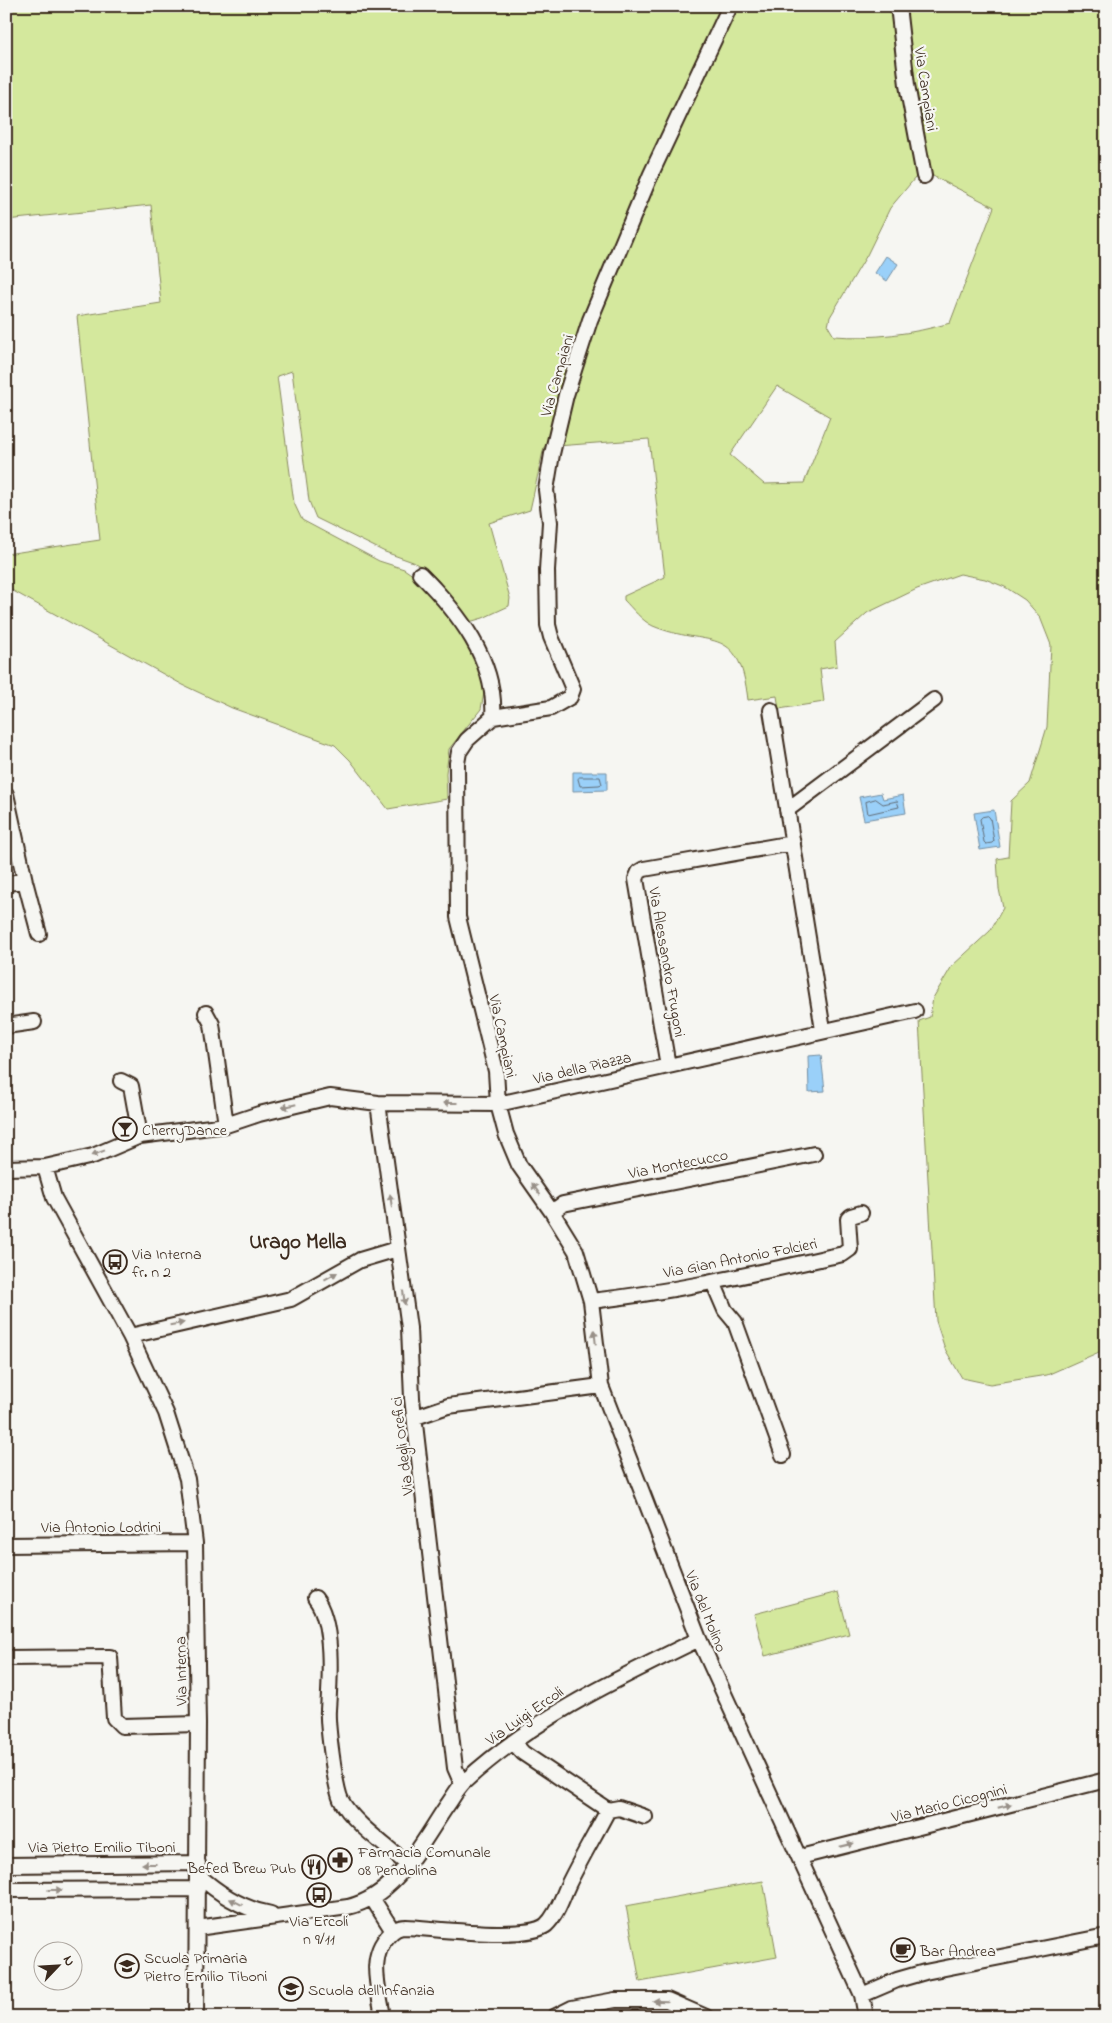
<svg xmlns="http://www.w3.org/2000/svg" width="1112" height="2023" font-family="'Indie Flower',sans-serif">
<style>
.green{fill:#d4e89d;stroke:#88895e;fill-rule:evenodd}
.water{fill:#9ad0f9;stroke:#748ea1}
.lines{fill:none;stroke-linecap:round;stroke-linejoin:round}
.shore{stroke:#616c76;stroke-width:1}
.street-casing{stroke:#3b2a1e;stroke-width:18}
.street{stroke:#f6f6f2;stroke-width:14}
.oneway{fill:#989088}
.labels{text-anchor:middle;stroke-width:4.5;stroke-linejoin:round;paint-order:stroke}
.street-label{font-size:16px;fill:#3b2a1e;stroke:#f6f6f2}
.poi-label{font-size:16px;fill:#3b2a1e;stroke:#f6f6f2;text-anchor:start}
.district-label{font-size:21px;font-weight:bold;fill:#3b2a1e;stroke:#f6f6f2}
</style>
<rect width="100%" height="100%" fill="#f6f6f2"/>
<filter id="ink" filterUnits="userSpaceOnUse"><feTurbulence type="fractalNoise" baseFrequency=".02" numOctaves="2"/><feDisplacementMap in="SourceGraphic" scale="10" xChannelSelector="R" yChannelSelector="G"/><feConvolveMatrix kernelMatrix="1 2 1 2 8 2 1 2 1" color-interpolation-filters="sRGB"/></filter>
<g filter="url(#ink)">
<path class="green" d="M 6,6 L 1106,6 L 1106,1349 L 1047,1375 L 990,1384 L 962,1378 L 945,1349 L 936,1321 L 919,1021 L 930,1017 L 933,998 L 952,966 L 990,931 L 1003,908 L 999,889 L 997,859 L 1008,857 L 1011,801 L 1030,783 L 1047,727 L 1051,645 L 1040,617 L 1025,600 L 1005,587 L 985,579 L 960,574 L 917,589 L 867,613 L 835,642 L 837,666 L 820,669 L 824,702 L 779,709 L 777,696 L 748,700 C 739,621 708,649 653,626 C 642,621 632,608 624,600 L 624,596 L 665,577 L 649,439 L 544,447 L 530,510 L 489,523 L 510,598 L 509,606 L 483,618 L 469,622 L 464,619 L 439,581 L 429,571 L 413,562 L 385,552 L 316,518 L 309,501 L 292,371 L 277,376 L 294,503 L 302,520 L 379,561 L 404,569 L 420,580 L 449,614 L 468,643 L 480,667 L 484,693 L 481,709 L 449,749 L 446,773 L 447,799 L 388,809 L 350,760 L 335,745 L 232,708 L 183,685 L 6,587 L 6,554 L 100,540 L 77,316 L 161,303 L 151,205 L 6,220 ZM 931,175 L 994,207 L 950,323 C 912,334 873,339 834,336 L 828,326 L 830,317 L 867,255 L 890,208 L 915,178 ZM 777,386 L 830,417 L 804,483 L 764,484 L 730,455 Z
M 838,1592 L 849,1634 L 765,1656 L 754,1614 Z
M 763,1881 L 777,1957 L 640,1982 L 626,1906 Z"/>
<path class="water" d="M 886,256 L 898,264 L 887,281 L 875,273 Z
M 573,772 L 607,772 L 607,790 L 573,791 Z
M 881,793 L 883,799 L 903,795 L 906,813 L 864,820 L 859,797 Z
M 994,810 L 1000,847 L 980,850 L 974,813 Z
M 821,1055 L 825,1091 L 809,1092 L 808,1056 Z"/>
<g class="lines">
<path class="shore" d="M 580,777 L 600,777 L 602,784 L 599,785 L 580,786 L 578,779 Z
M 876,799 L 883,804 L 897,801 L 899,807 L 868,814 L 866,802 Z
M 988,816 L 990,818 L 994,841 L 992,843 L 986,844 L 984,842 L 980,819 L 982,817 Z"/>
<g class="street-casing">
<path id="street" d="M 898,6 L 907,85 L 924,176
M 420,574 C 458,612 497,661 493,717
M 771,710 L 823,1030
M 6,794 L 25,881 L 39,934
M 787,810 L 934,700
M 6,883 L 25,881
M 206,1013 L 212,1024 L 226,1125
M 6,1026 L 34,1022
M 668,1066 L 636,879 L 639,872 L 644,869 L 793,843
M 121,1081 L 131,1086 L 140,1136
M 378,1103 L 409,1328 L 412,1398 L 455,1768 L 462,1784
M 45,1167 L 54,1198 L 130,1336 L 166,1413 L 187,1479 L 195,1543 L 198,1724 L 196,2017
M 6,1168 L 45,1167 L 93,1156 L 140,1136 L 226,1125 L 259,1114 L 330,1097 L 378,1103 L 498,1104 L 915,1011
M 552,1212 L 563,1204 L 814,1154
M 713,1282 L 725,1310 L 735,1322 L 783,1455
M 591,1301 C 676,1292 760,1272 843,1254 L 850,1249 L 848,1219 L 851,1216 L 861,1213
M 130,1336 L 291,1299 L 360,1260 L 397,1249
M 601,1386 L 591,1301 L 576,1251 L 552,1212 L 519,1165 L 506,1134 L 498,1104 L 496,1071 L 458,917 L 457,763 L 459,752 L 467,740 L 493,717 L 551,708 L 570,697 L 573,689 L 551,637 L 548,625 L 547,570 L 550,522 L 546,490 L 552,454 L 566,395 L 590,320 L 651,174 L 730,6
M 416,1417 L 448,1406 L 601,1386 L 699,1639 L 862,1995 L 866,2017
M 6,1545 L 195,1543
M 315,1598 C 334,1621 330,1681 328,1710 C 327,1725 335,1787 341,1800 C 352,1822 388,1847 407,1864
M 6,1658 L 110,1657 L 114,1718 L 122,1726 L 198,1724
M 608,1810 L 619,1808 L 645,1817
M 800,1857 L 1106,1780
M 6,1865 L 198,1863
M 198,1875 C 219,1894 242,1909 271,1914
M 6,1890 L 198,1889
M 372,1898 L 393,1931
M 197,1928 L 348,1907 C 396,1896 421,1844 446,1807 C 452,1799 457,1789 464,1782 C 532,1719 615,1680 699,1639
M 862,1995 L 897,1980 L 925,1972 L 1106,1936
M 383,2017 C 379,1989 367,1957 389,1935 C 394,1930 398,1927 406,1927 C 433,1928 527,1941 546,1925 C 557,1915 562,1898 568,1885 C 580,1860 595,1835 608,1810 L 523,1753 L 513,1742
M 554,2017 L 572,2008 L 615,2000 L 667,2000 L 706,2017"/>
</g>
<use href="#street" class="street"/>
</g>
<defs><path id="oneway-solid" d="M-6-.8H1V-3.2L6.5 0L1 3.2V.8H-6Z" transform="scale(1.25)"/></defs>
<g class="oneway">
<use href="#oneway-solid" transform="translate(450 1103) rotate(-180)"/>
<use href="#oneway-solid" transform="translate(289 1106) rotate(167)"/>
<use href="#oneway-solid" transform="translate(98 1153) rotate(159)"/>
<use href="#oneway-solid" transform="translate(536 1189) rotate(-125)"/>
<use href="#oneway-solid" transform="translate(391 1201) rotate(-98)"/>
<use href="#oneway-solid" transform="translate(331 1276) rotate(-29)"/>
<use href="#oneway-solid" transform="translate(404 1298) rotate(82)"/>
<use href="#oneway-solid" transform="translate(177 1324) rotate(-10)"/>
<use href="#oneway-solid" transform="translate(595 1337) rotate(-96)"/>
<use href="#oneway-solid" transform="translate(1005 1806) rotate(-14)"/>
<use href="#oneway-solid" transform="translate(847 1845) rotate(-14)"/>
<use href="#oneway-solid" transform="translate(149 1864) rotate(180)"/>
<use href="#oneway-solid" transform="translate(55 1890)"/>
<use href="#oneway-solid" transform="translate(236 1902) rotate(-154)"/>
<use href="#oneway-solid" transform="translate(660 2001) rotate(-178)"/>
</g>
</g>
<defs>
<g id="bar-ring" transform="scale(1.25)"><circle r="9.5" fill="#f6f6f2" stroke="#3b2a1e" stroke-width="1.5"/><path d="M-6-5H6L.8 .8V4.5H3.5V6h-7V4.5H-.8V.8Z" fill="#3b2a1e"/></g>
<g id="bus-ring" transform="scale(1.25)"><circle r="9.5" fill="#f6f6f2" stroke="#3b2a1e" stroke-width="1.5"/><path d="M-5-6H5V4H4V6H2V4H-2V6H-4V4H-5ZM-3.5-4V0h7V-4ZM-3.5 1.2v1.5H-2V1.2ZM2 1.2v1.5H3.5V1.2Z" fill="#3b2a1e"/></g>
<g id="pharmacy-ring" transform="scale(1.25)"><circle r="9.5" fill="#f6f6f2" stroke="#3b2a1e" stroke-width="1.5"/><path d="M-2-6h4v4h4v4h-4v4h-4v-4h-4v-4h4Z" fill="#3b2a1e"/></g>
<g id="restaurant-ring" transform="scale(1.25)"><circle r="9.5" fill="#f6f6f2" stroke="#3b2a1e" stroke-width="1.5"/><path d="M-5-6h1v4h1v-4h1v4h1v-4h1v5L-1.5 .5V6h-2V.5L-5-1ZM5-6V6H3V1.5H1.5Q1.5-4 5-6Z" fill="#3b2a1e"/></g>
<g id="cafe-ring" transform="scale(1.25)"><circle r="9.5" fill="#f6f6f2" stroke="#3b2a1e" stroke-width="1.5"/><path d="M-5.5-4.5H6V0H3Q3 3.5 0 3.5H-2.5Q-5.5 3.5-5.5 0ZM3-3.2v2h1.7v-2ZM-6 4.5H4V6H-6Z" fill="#3b2a1e"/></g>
<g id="school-ring" transform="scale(1.25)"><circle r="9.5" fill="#f6f6f2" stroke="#3b2a1e" stroke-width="1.5"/><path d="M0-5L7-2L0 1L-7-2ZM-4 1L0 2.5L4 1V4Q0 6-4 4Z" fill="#3b2a1e"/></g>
</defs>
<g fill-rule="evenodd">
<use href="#bar-ring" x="125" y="1129"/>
<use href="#bus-ring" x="115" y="1262"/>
<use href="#pharmacy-ring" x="340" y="1860"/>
<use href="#restaurant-ring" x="314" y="1867"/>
<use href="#bus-ring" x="319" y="1895"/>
<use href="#cafe-ring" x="903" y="1950"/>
<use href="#school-ring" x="127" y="1966"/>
<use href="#school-ring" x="291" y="1989"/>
</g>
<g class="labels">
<g class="street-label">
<text transform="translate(927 89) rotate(81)" y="6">Via Campiani</text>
<text transform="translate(556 375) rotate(-74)" y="6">Via Campiani</text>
<text transform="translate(668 962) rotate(80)" y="6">Via Alessandro Frugoni</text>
<text transform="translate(504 1036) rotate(78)" y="6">Via Campiani</text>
<text transform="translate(582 1067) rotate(-13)" y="6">Via della Piazza</text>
<text transform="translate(678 1163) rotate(-11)" y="6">Via Montecucco</text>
<text transform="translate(740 1257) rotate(-11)" y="6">Via Gian Antonio Folcieri</text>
<text transform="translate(401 1446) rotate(-97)" y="6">Via degli Orefici</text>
<text x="101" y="1532">Via Antonio Lodrini</text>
<text transform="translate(707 1611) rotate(68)" y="6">Via del Molino</text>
<text transform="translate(180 1671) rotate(-91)" y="6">Via Interna</text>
<text transform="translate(524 1715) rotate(-35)" y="6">Via Luigi Ercoli</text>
<text transform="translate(949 1802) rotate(-14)" y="6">Via Mario Cicognini</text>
<text x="102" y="1852">Via Pietro Emilio Tiboni</text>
</g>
<g class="poi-label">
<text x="142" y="1135">CherryDance</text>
<text x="132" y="1259">Via Interna<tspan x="132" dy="18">fr. n 2</tspan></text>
<text x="358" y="1857">Farmacia Comunale<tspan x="358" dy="18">08 Pendolina</tspan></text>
<text x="296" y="1873" text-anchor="end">Befed Brew Pub</text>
<text x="319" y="1926" text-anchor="middle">Via Ercoli<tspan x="319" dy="18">n 9/11</tspan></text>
<text x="920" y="1956">Bar Andrea</text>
<text x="144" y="1963">Scuola Primaria<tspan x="144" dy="18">Pietro Emilio Tiboni</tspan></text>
<text x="308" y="1995">Scuola dell'Infanzia</text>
</g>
<g class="district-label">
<text x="298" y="1248">Urago Mella</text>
</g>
</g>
<rect width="1112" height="2023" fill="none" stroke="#f6f6f2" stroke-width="25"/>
<rect x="12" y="12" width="1087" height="1998" fill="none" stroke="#3b2a1e" stroke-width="2" filter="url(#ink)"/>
<g transform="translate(58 1966) rotate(65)"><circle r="24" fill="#f6f6f2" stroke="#aba49d"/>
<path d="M0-4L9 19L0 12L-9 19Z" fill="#3b2a1e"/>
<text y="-8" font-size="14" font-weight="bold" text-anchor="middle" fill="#3b2a1e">N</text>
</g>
</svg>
